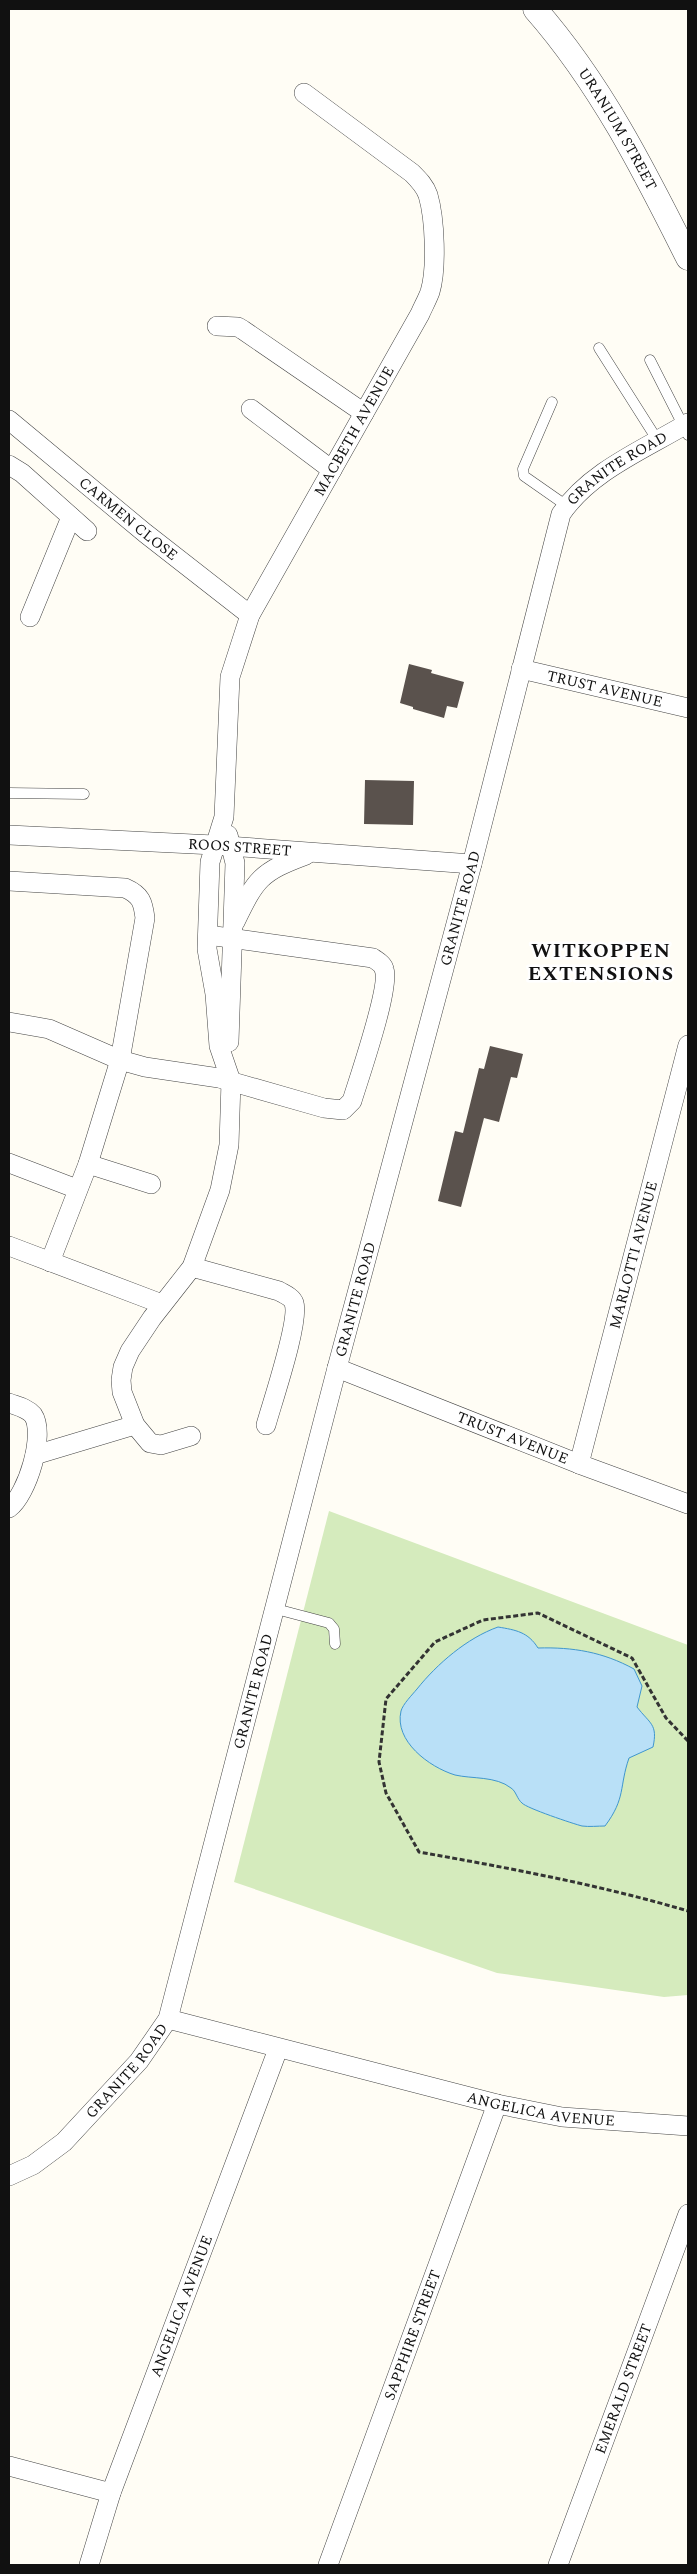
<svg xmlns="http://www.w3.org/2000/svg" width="697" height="2574" font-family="Spectral,serif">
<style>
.green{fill:#d5ebbd}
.water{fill:#b9e0f7;stroke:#3f96cf}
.building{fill:#5a524d}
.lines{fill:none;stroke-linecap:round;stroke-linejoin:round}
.service-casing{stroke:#444;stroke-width:11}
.minor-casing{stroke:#444;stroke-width:20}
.tertiary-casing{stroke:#444;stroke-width:25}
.path{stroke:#333;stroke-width:3;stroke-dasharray:5 2.5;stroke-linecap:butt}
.service{stroke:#fff;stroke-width:10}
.minor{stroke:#fff;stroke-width:19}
.tertiary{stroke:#fff;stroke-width:24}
.labels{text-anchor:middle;stroke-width:5;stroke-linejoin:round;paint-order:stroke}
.street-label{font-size:15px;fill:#111;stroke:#fff}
.district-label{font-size:20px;font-weight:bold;letter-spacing:1px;fill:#111;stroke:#fff}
</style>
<rect width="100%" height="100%" fill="#fffdf5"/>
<path class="green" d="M 329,1511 L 688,1645 L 688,1995 L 664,1997 L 497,1973 L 234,1882 Z"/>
<path class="water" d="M 498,1627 C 516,1630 528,1632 538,1648 C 573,1647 603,1652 634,1669 L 642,1686 L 637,1707 C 650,1724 658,1724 653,1747 L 629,1758 C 619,1787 626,1798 605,1826 C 598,1826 589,1827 582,1826 C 574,1824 526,1808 522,1803 C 517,1799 516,1791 511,1788 C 496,1776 472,1779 455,1775 C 429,1767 394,1741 401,1711 C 403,1704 412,1695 417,1689 C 437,1664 467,1638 498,1627 Z"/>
<path class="building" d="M 409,664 L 432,670 L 431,673 L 464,682 L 457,708 L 447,706 L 444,718 L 413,709 L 413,707 L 400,703 Z
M 365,780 L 414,781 L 413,825 L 364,824 Z
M 490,1046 L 523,1054 L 517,1078 L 511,1077 L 499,1122 L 484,1118 L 461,1207 L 438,1201 L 455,1131 L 463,1133 L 479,1068 L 484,1069 Z"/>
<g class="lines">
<g class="service-casing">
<path id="service" d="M 599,348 L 658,441
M 650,360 L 688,435
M 552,402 L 523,469 L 524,476 L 567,506
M 9,793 L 84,794
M 276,1609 L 329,1623 L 334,1629 L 335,1644"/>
</g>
<g class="minor-casing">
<g id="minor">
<path d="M 217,326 L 238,327 L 243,330 L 364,413"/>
<path d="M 251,409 L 332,470"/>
<path id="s1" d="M 9,420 L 145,533 L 250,615"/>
<path d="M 9,465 L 22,473 L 87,531"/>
<path d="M 30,617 L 71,517"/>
<path id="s2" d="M 521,669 L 688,708"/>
<path id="s3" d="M 9,835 L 214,845 L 472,864"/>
<path d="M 228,835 L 235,863 L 229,1042"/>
<path d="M 9,881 L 125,888 C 141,895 143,902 145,918 L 120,1060 L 88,1164 L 50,1262"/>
<path d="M 235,922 C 256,879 260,872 306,855"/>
<path d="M 9,1022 L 49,1029 L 120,1060 L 145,1067 L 219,1078 L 324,1108 L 343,1110 L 352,1101 C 359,1078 391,986 384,969 C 383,964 377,961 373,958 L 208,935"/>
<path d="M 9,1163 L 77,1189"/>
<path d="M 88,1164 L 151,1184"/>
<path d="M 9,1246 L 162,1304"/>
<path d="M 192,1267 L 279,1291 C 284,1294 292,1297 294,1303 C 300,1321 272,1403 266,1425"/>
<path id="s4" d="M 337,1368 L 579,1464 L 688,1504"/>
<path d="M 9,1403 C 17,1406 27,1408 33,1415 C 46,1434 27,1495 9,1508"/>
<path id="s5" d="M 191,1436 L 161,1445 L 150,1443 L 135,1425 L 122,1392 L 121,1380 L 123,1367 L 130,1351 L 152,1318 L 192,1267 L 220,1190 L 229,1145 L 231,1081 L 219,1046 L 215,994 L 207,949 L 210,862 L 224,817 L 230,677 L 250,615 L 420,314 C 423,307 427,300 430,292 C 437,269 435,219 428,195 C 425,186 419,180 412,173 L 304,93"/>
<path d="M 35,1455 L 135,1425"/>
<path id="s6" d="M 579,1464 L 688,1045"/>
<path id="s7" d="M 168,2019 L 497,2104 L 562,2117 L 688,2126"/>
<path id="s8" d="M 9,2176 L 33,2165 L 64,2142 L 139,2061 L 168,2019 L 337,1368 L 472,864 L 561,514 C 590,471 645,449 688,423"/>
<path d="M 9,2466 L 111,2493"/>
<path id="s9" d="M 89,2565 L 111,2493 L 278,2049"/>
<path id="s10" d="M 328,2565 L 497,2104"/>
<path id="s11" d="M 558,2565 L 688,2214"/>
</g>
</g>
<g class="tertiary-casing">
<g id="tertiary">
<path id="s12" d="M 535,9 C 600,83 644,170 688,258"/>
</g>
</g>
<path class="path" d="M 688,1741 L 666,1718 L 632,1658 L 538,1613 L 483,1620 L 435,1642 L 386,1699 L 379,1762 L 386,1793 L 419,1852 C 509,1868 600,1885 688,1911"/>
<use href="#service" class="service"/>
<use href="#minor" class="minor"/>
<use href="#tertiary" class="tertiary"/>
</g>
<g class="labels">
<g class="street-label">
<text dy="5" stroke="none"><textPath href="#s12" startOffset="146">URANIUM STREET</textPath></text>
<text dy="5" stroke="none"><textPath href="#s5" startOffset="1126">MACBETH AVENUE</textPath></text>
<text dy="5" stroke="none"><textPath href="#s8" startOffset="1855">GRANITE ROAD</textPath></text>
<text dy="5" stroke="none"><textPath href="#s1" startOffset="155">CARMEN CLOSE</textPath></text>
<text dy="5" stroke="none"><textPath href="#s2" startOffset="86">TRUST AVENUE</textPath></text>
<text dy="5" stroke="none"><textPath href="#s3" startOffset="231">ROOS STREET</textPath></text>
<text dy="5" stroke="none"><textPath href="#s8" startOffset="1375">GRANITE ROAD</textPath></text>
<text dy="5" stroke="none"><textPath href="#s6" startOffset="216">MARLOTTI AVENUE</textPath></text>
<text dy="5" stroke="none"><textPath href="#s8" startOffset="970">GRANITE ROAD</textPath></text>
<text dy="5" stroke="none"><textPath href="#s4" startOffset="189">TRUST AVENUE</textPath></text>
<text dy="5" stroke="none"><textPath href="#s8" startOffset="565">GRANITE ROAD</textPath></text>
<text dy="5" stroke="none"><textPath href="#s8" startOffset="160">GRANITE ROAD</textPath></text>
<text dy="5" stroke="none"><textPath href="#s7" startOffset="384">ANGELICA AVENUE</textPath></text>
<text dy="5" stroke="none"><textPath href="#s9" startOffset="275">ANGELICA AVENUE</textPath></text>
<text dy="5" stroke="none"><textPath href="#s10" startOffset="245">SAPPHIRE STREET</textPath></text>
<text dy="5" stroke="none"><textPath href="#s11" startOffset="188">EMERALD STREET</textPath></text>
</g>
<g class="district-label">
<text x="601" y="957">WITKOPPEN<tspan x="601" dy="23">EXTENSIONS</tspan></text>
</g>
</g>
<rect width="697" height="2574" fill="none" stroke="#111111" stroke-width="20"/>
</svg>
